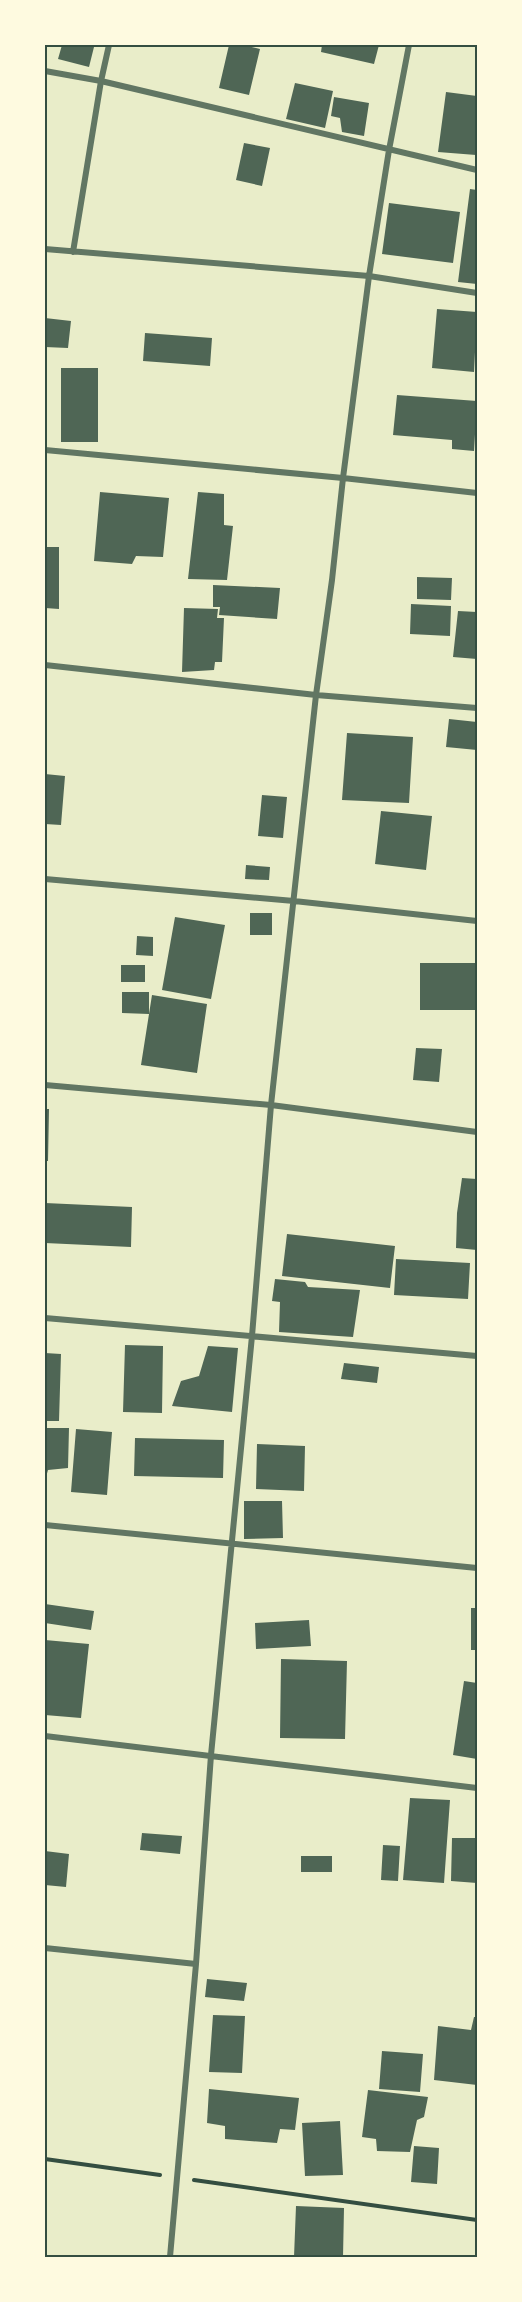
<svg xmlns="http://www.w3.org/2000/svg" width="522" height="2302" font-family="Manrope,sans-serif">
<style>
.building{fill:#4f6655}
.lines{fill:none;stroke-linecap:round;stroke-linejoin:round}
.path{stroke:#344e41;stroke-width:4}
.minor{stroke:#617663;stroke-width:6}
.neatline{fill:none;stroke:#344e41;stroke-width:2}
</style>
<rect width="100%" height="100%" fill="#e9edc9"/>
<path class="building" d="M 62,45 L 94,47 L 89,67 L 58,59 Z
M 229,45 L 243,45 L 260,49 L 249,95 L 219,88 Z
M 322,45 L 379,45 L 374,64 L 321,52 Z
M 295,83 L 333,91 L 325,128 L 286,119 Z
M 446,92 L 477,96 L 476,155 L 438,152 Z
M 334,97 L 369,103 L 364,136 L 342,132 L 340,118 L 331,116 Z
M 244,143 L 270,148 L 262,186 L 236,180 Z
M 470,189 L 477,190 L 477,284 L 458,282 Z
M 389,203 L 460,212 L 453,263 L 382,254 Z
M 437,309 L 477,312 L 474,372 L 432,368 Z
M 45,318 L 71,321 L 68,348 L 45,347 Z
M 145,333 L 212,338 L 210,366 L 143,361 Z
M 61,368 L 98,368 L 98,442 L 61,442 Z
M 397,395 L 477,401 L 474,451 L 452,449 L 452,440 L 393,435 Z
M 100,492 L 169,498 L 163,557 L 136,556 L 132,564 L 94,561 Z
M 198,492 L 224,494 L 224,525 L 233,526 L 227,580 L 188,579 Z
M 45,547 L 59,547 L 59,609 L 45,608 Z
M 417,577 L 452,578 L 451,600 L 417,599 Z
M 213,585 L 280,588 L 277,619 L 219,615 L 220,607 L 213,607 Z
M 411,604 L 451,606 L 450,636 L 410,634 Z
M 184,608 L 218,609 L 217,618 L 224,618 L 222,662 L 215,662 L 214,670 L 182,672 Z
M 458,611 L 477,612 L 477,659 L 453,657 Z
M 449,719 L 477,722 L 477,750 L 446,747 Z
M 347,733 L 413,737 L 409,803 L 342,800 Z
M 45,774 L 65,776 L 61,825 L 45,824 Z
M 262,795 L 287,797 L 283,838 L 258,836 Z
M 381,811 L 432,816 L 426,870 L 375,864 Z
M 246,865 L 270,867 L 269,880 L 245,879 Z
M 250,913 L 272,913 L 272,935 L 250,935 Z
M 175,917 L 225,925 L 211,999 L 162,990 Z
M 137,936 L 153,937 L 153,956 L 136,955 Z
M 420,963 L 477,963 L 477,1010 L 420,1010 Z
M 121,965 L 145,965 L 145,982 L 121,982 Z
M 122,992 L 149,992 L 149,1014 L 122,1013 Z
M 152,995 L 207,1004 L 197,1073 L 141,1065 Z
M 416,1048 L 442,1049 L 439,1082 L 413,1080 Z
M 45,1109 L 49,1109 L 48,1161 L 45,1161 Z
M 462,1178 L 477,1179 L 477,1250 L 456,1248 L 457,1213 Z
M 45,1203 L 132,1207 L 131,1247 L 45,1243 Z
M 287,1234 L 395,1246 L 390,1288 L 282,1276 Z
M 396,1259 L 470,1263 L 468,1299 L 394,1295 Z
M 275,1279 L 305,1282 L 308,1287 L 360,1290 L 353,1337 L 279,1332 L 280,1302 L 272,1301 Z
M 125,1345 L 163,1346 L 162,1413 L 123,1412 Z
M 208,1346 L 238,1348 L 232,1412 L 172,1406 L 181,1381 L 199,1376 Z
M 45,1353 L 61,1354 L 59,1421 L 45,1421 Z
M 344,1363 L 379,1367 L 377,1383 L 341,1379 Z
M 45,1428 L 69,1428 L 68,1468 L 48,1470 L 46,1477 Z
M 76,1429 L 112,1432 L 107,1495 L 71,1492 Z
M 135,1438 L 224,1440 L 223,1478 L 134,1476 Z
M 257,1444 L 305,1446 L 304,1491 L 256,1489 Z
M 244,1501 L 282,1501 L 283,1538 L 244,1539 Z
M 45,1604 L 94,1611 L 91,1630 L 45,1623 Z
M 471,1608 L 477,1608 L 477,1650 L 471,1650 Z
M 309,1620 L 311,1646 L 256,1649 L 255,1623 Z
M 45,1640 L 89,1644 L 81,1718 L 45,1715 Z
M 281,1659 L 347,1661 L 345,1739 L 280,1738 Z
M 464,1681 L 477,1683 L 477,1759 L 453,1755 Z
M 410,1798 L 450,1800 L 444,1883 L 403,1880 Z
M 142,1833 L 182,1836 L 180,1854 L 140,1850 Z
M 452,1838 L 477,1838 L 477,1883 L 451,1881 Z
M 383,1845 L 400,1846 L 398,1881 L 381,1880 Z
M 45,1851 L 69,1854 L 66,1887 L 45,1885 Z
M 301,1856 L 332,1856 L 332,1872 L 301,1872 Z
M 207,1979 L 247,1983 L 244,2001 L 205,1997 Z
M 213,2015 L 245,2016 L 242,2073 L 209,2072 Z
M 474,2017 L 477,2017 L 477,2085 L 434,2080 L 438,2026 L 471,2030 Z
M 382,2051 L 423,2054 L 420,2092 L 379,2089 Z
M 209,2089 L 299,2098 L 295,2130 L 280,2129 L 277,2143 L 225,2139 L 225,2126 L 207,2123 Z
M 368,2090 L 428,2097 L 424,2117 L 417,2120 L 410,2152 L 377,2151 L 376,2139 L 362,2137 Z
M 340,2121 L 343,2175 L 305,2176 L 302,2123 Z
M 414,2146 L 439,2148 L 437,2184 L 411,2182 Z
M 296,2206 L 344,2208 L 343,2257 L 294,2257 Z"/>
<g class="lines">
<path class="path" d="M 45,2159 L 160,2175
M 194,2180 L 477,2220"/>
<path class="minor" d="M 45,71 L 101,81 L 477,170
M 45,249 L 369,276 L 477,293
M 73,252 L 101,81 L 109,45
M 45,450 L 343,478 L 477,493
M 45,665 L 316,695 L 477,708
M 45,879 L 294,901 L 477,921
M 45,1085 L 271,1105 L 477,1132
M 45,1318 L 477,1356
M 45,1525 L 477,1568
M 45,1736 L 477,1788
M 45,1948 L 196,1964
M 170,2257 L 196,1964 L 211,1755 L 252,1336 L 271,1105 L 316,695 L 332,580 L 343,478 L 369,276 L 389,150 L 409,45"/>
</g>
<rect width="522" height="2302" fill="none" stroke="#fefae0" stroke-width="93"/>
<rect x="46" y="46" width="430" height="2210" class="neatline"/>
</svg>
